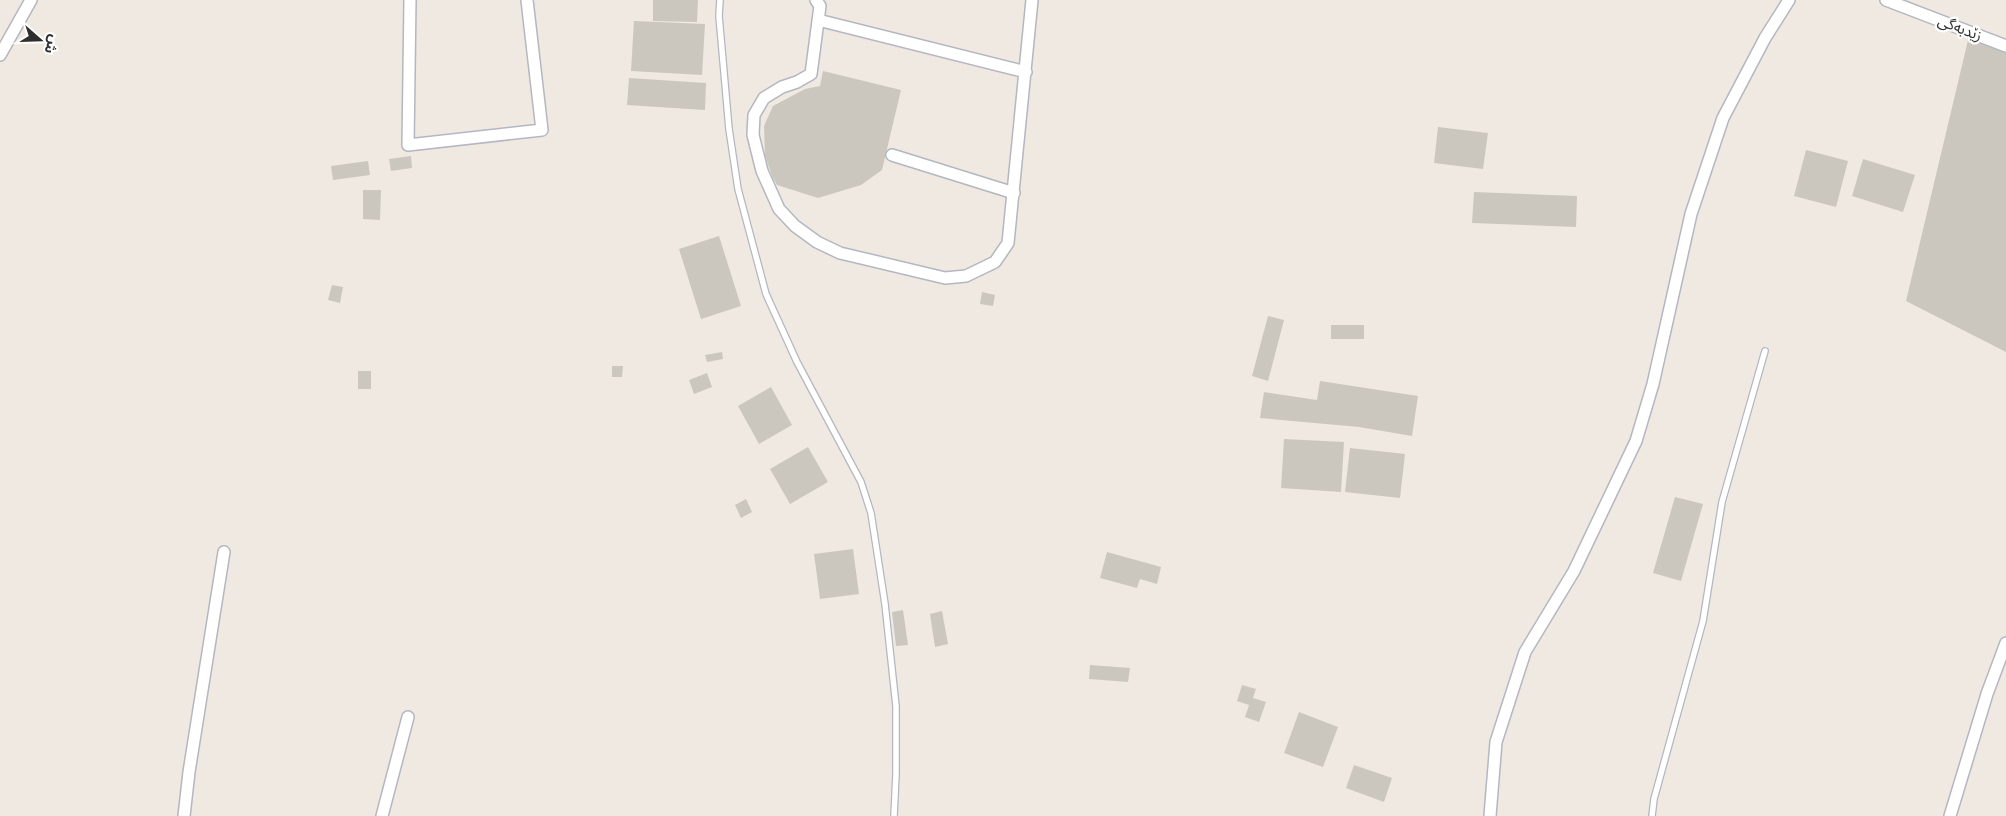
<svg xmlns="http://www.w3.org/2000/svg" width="2006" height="816" font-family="'Archivo Narrow','Noto Sans Arabic',sans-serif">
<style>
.building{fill:#cbc7bf}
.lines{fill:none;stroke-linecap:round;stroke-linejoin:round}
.service-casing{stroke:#b4b7c1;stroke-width:8}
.minor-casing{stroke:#b4b7c1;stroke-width:14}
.service{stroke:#fff;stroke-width:5.5}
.minor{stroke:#fff;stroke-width:11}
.labels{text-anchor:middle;stroke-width:4.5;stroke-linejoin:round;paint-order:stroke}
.street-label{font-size:15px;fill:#2e2e2e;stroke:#fff}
</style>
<rect width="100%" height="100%" fill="#efe9e1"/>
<path class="building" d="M 653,0 L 698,0 L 697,22 L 653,21 Z
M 634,21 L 705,24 L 702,75 L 631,71 Z
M 1969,36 L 2006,50 L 2006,352 L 1906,301 Z
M 823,71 L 901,90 L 882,170 L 861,185 L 818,198 L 777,185 L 772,176 L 765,155 L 764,126 L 773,106 L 805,89 L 820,86 Z
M 629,78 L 706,83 L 705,110 L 627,105 Z
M 1438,127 L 1488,133 L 1483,169 L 1434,163 Z
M 1806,150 L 1848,161 L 1836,207 L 1794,196 Z
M 411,156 L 412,168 L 391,171 L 389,159 Z
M 1863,159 L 1915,175 L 1903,212 L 1852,196 Z
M 368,161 L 370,175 L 333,180 L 331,166 Z
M 363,190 L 381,190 L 380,220 L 363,219 Z
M 1474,192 L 1577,196 L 1576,227 L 1472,223 Z
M 719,236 L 741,306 L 701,319 L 679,249 Z
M 332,285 L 343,287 L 340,303 L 328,300 Z
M 982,292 L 995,295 L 993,306 L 980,304 Z
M 1268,316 L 1284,320 L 1268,381 L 1252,376 Z
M 1331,325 L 1364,325 L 1364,339 L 1331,339 Z
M 722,352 L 723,359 L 707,362 L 705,355 Z
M 612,366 L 623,366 L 622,377 L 612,377 Z
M 358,371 L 371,371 L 371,389 L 358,389 Z
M 707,373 L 712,387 L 694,394 L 689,380 Z
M 1320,381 L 1418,396 L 1412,436 L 1359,427 L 1260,418 L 1264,392 L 1317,400 Z
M 771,387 L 792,425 L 759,444 L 738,406 Z
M 1284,439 L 1344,442 L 1341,492 L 1281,488 Z
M 808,447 L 828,482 L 790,504 L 770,469 Z
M 1350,448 L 1405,454 L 1400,498 L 1345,492 Z
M 1675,497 L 1703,504 L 1681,581 L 1653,573 Z
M 746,499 L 752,512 L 741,518 L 735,505 Z
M 853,549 L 859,594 L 820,599 L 814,554 Z
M 1107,552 L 1161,567 L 1157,584 L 1140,579 L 1137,588 L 1100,578 Z
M 903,610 L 908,645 L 896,646 L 892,612 Z
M 942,611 L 948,644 L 935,647 L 930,614 Z
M 1090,665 L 1130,668 L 1128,682 L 1089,679 Z
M 1242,685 L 1256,689 L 1253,698 L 1266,702 L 1259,722 L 1245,717 L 1249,705 L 1237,701 Z
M 1299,712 L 1338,727 L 1323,767 L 1284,753 Z
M 1354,765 L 1392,778 L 1384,802 L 1346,788 Z"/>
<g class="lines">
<g class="service-casing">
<path id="service" d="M 720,0 L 719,16 L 729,129 L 738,189 L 766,294 L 797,362 L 861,482 L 871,513 L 885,604 L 896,706 L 896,774 L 894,816
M 1652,816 L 1654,799 L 1703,621 L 1722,502 L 1765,351"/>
</g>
<g class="minor-casing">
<path id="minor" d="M 410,0 L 408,145 L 542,130 L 527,0
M 816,0 L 820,6 L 811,74 L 797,82 L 782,87 L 764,98 L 754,115 L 753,135 L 762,171 L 779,209 L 795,226 L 817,242 L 840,253 L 945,278 L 966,276 L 995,262 L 1008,243 L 1032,0
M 1886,0 L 2006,46
M 818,20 L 1026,72
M 0,55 L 31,0
M 892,155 L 1014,193
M 184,816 L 189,772 L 224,552
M 382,816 L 408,717
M 1490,816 L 1496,742 L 1525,652 L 1574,571 L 1636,441 L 1653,384 L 1691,214 L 1723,118 L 1765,38 L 1789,0
M 1950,816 L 1987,694 L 2006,643"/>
</g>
<use href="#service" class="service"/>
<use href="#minor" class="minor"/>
</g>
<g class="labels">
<g class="street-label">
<text transform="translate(1960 28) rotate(21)" y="5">زێدبەگی</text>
</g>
</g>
<g transform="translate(40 40) rotate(110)" stroke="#ffffff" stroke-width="4" paint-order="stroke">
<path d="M0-4L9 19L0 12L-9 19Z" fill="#2e2e2e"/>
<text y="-8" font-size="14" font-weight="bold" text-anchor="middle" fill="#2e2e2e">ش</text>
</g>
</svg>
